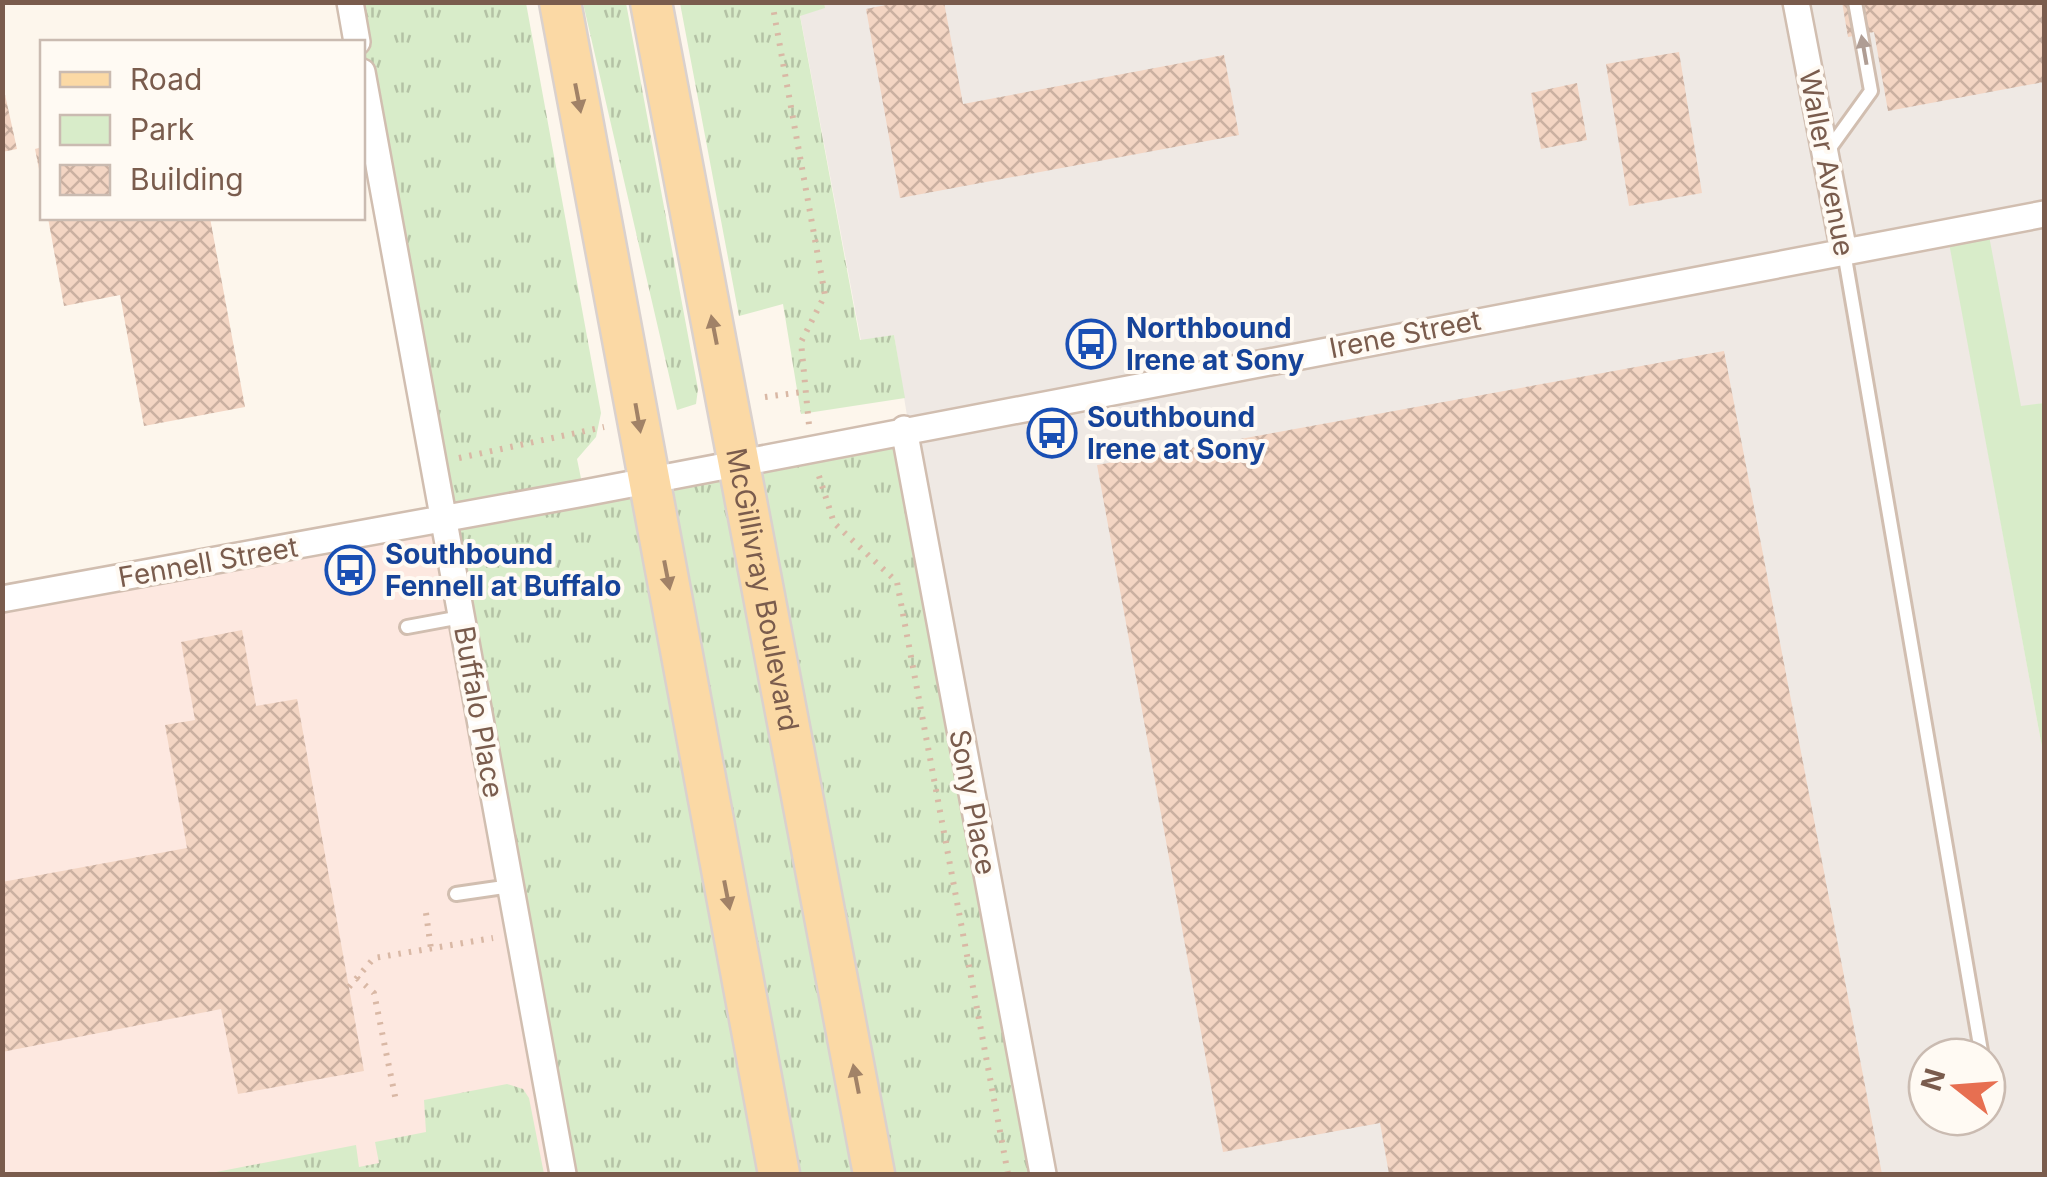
<svg xmlns="http://www.w3.org/2000/svg" width="2047" height="1177" font-family="Inter,sans-serif">
<style>
.commercial{fill:#fde8e0}
.industrial{fill:#efe9e4;fill-rule:evenodd}
.grass{fill:url(#grass-tufts)}
.green{fill:#d8ecc9}
.building{fill:url(#building-cross-hatch)}
.lines{fill:none;stroke-linecap:round;stroke-linejoin:round}
.service-casing{stroke:#d1beb0;stroke-width:18}
.minor-casing{stroke:#d1beb0;stroke-width:30}
.primary-casing{stroke:#dad1cd;stroke-width:45}
.path{stroke:#d9b8a5;stroke-width:6;stroke-dasharray:2.5 8;stroke-linecap:butt}
.service{stroke:#fff;stroke-width:12}
.minor{stroke:#fff;stroke-width:25}
.primary{stroke:#fbd9a5;stroke-width:40}
.oneway{fill:#af9d94}
.oneway2{fill:#a18267}
.labels{text-anchor:middle;stroke-width:8;stroke-linejoin:round;paint-order:stroke}
.street-label{font-size:28px;fill:#7a5c4d;stroke:#fffaf3}
.transit-label{font-size:28px;font-weight:bold;fill:#164399;stroke:#fffaf3;text-anchor:start}
</style>
<defs>
<pattern id="grass-tufts" width="24" height="20" patternUnits="userSpaceOnUse" patternTransform="scale(2.5)"><rect width="24" height="20" fill="#d8ecc9"/><path d="M3 7l-1-3M5 7V3M7 7l1-3M15 17l-1-3M17 17v-4M19 17l1-3" fill="none" stroke="#b4c2a5"/></pattern>
<pattern id="building-cross-hatch" width="8" height="8" patternUnits="userSpaceOnUse" patternTransform="scale(2.5)"><rect width="8" height="8" fill="#f3d5c3"/><path d="M0 0l8 8M0 8l8-8" fill="none" stroke="#cab0a1"/></pattern>
</defs>
<rect width="100%" height="100%" fill="#fdf6ec"/>
<path class="commercial" d="M 443,519 L 563,1174 L 3,1174 L 3,599 Z"/>
<path class="industrial" d="M 824,2 L 2044,3 L 2044,403 L 2021,407 L 1948,233 L 2044,758 L 2044,1174 L 1043,1174 L 945,652 L 894,335 L 861,341 L 800,15 L 824,8 ZM 1927,1057 L 1987,1057 L 1987,1117 L 1927,1117 Z"/>
<path class="grass" d="M 350,3 L 526,3 L 601,413 L 596,437 L 577,459 L 584,493 L 904,429 L 1043,1174 L 563,1174 L 363,72 L 362,42 Z
M 583,3 L 626,3 L 698,389 L 696,404 L 677,410 Z
M 680,3 L 824,3 L 825,8 L 800,16 L 860,340 L 894,335 L 905,398 L 801,414 L 783,304 L 739,316 Z
M 507,1084 L 523,1089 L 529,1098 L 544,1174 L 206,1174 L 356,1145 L 359,1167 L 379,1163 L 375,1142 L 426,1132 L 424,1100 Z"/>
<path class="green" d="M 1987,225 L 2021,406 L 2044,403 L 2044,758 L 1947,232 Z"/>
<path class="building" d="M 901,2 L 944,2 L 963,104 L 1224,55 L 1239,135 L 900,198 L 866,9 Z
M 1842,2 L 2044,2 L 2044,82 L 1888,111 L 1874,32 L 1848,37 Z
M 1679,52 L 1702,193 L 1629,206 L 1606,64 Z
M 2,81 L 17,149 L 2,152 Z
M 1577,83 L 1587,140 L 1541,149 L 1531,93 Z
M 42,147 L 42,179 L 41,179 L 35,149 Z
M 48,218 L 210,218 L 245,407 L 144,426 L 120,295 L 64,306 Z
M 1724,351 L 1882,1174 L 1389,1174 L 1380,1123 L 1223,1152 L 1097,465 Z
M 242,630 L 256,706 L 297,699 L 364,1071 L 238,1094 L 221,1009 L 2,1052 L 2,882 L 187,848 L 165,725 L 195,720 L 181,642 Z"/>
<g class="lines">
<g class="service-casing">
<path id="service" d="M 1827,152 L 1871,91 L 1855,2
M 1844,252 L 1982,1057
M 407,627 L 461,617
M 456,894 L 511,886"/>
</g>
<g class="minor-casing">
<path id="minor" d="M 350,2 L 357,42
M 1796,2 L 1844,252
M 362,72 L 563,1174
M 904,429 L 1043,1174
M 2,599 L 584,493 L 2044,214"/>
</g>
<g class="primary-casing">
<g id="primary">
<path d="M 560,2 L 779,1174"/>
<path id="s1" d="M 651,2 L 874,1174"/>
</g>
</g>
<path class="path" d="M 772,2 L 825,295 L 801,342 L 809,425
M 765,397 L 802,392
M 459,458 L 604,427
M 819,476 L 834,523 L 897,582 L 1008,1174
M 426,913 L 431,949
M 357,978 L 374,993 L 396,1101
M 349,987 L 374,958 L 493,938"/>
<use href="#service" class="service"/>
<use href="#minor" class="minor"/>
<use href="#primary" class="primary"/>
</g>
<defs><path id="oneway-solid" d="M-6-.8H1V-3.2L6.5 0L1 3.2V.8H-6Z" transform="scale(2.5)"/></defs>
<use class="oneway" href="#oneway-solid" transform="translate(1864 50) rotate(-100)"/>
<g class="oneway2">
<use href="#oneway-solid" transform="translate(578 98) rotate(79)"/>
<use href="#oneway-solid" transform="translate(714 330) rotate(-101)"/>
<use href="#oneway-solid" transform="translate(638 418) rotate(80)"/>
<use href="#oneway-solid" transform="translate(667 575) rotate(79)"/>
<use href="#oneway-solid" transform="translate(727 895) rotate(79)"/>
<use href="#oneway-solid" transform="translate(856 1079) rotate(-101)"/>
</g>
<defs>
<g id="bus-ring" transform="scale(2.5)"><circle r="9.5" fill="#fffaf3" stroke="#1a4fb4" stroke-width="1.5"/><path d="M-5-6H5V4H4V6H2V4H-2V6H-4V4H-5ZM-3.5-4V0h7V-4ZM-3.5 1.2v1.5H-2V1.2ZM2 1.2v1.5H3.5V1.2Z" fill="#1a4fb4"/></g>
</defs>
<g fill-rule="evenodd">
<use href="#bus-ring" x="1091" y="344"/>
<use href="#bus-ring" x="1052" y="433"/>
<use href="#bus-ring" x="350" y="570"/>
</g>
<g class="labels">
<g class="street-label">
<text transform="translate(1827 163) rotate(79)" y="10">Waller Avenue</text>
<text transform="translate(1405 334) rotate(-11)" y="10">Irene Street</text>
<text transform="translate(208 562) rotate(-10)" y="10">Fennell Street</text>
<text dy="10" stroke="none"><textPath href="#s1" startOffset="598">McGillivray Boulevard</textPath></text>
<text transform="translate(479 712) rotate(80)" y="10">Buffalo Place</text>
<text transform="translate(973 802) rotate(79)" y="10">Sony Place</text>
</g>
<g class="transit-label">
<text x="1126" y="338">Northbound<tspan x="1126" dy="32">Irene at Sony</tspan></text>
<text x="1087" y="427">Southbound<tspan x="1087" dy="32">Irene at Sony</tspan></text>
<text x="385" y="564">Southbound<tspan x="385" dy="32">Fennell at Buffalo</tspan></text>
</g>
</g>
<rect width="2047" height="1177" fill="none" stroke="#7a5c4d" stroke-width="10"/>
<rect x="40" y="40" width="325" height="180" fill="#fffaf3" stroke="#cabbb1" stroke-width="2.5"/>
<rect x="60" y="72" width="50" height="15" fill="#fbd9a5" stroke="#cabbb1" stroke-width="2.5"/>
<text x="130" y="90" font-size="30" fill="#7a5c4d">Road</text>
<rect x="60" y="115" width="50" height="30" fill="#d8ecc9" stroke="#cabbb1" stroke-width="2.5"/>
<text x="130" y="140" font-size="30" fill="#7a5c4d">Park</text>
<rect x="60" y="165" width="50" height="30" fill="url(#building-cross-hatch)" stroke="#cabbb1" stroke-width="2.5"/>
<text x="130" y="190" font-size="30" fill="#7a5c4d">Building</text>
<g transform="translate(1957 1087) rotate(287)"><circle r="48" fill="#fffaf3" stroke="#cabbb1" stroke-width="2.5"/>
<path d="M0-8L18 38L0 25L-18 38Z" fill="#e76f51"/>
<text y="-15" font-size="28" font-weight="bold" text-anchor="middle" fill="#7a5c4d">N</text>
</g>
</svg>
